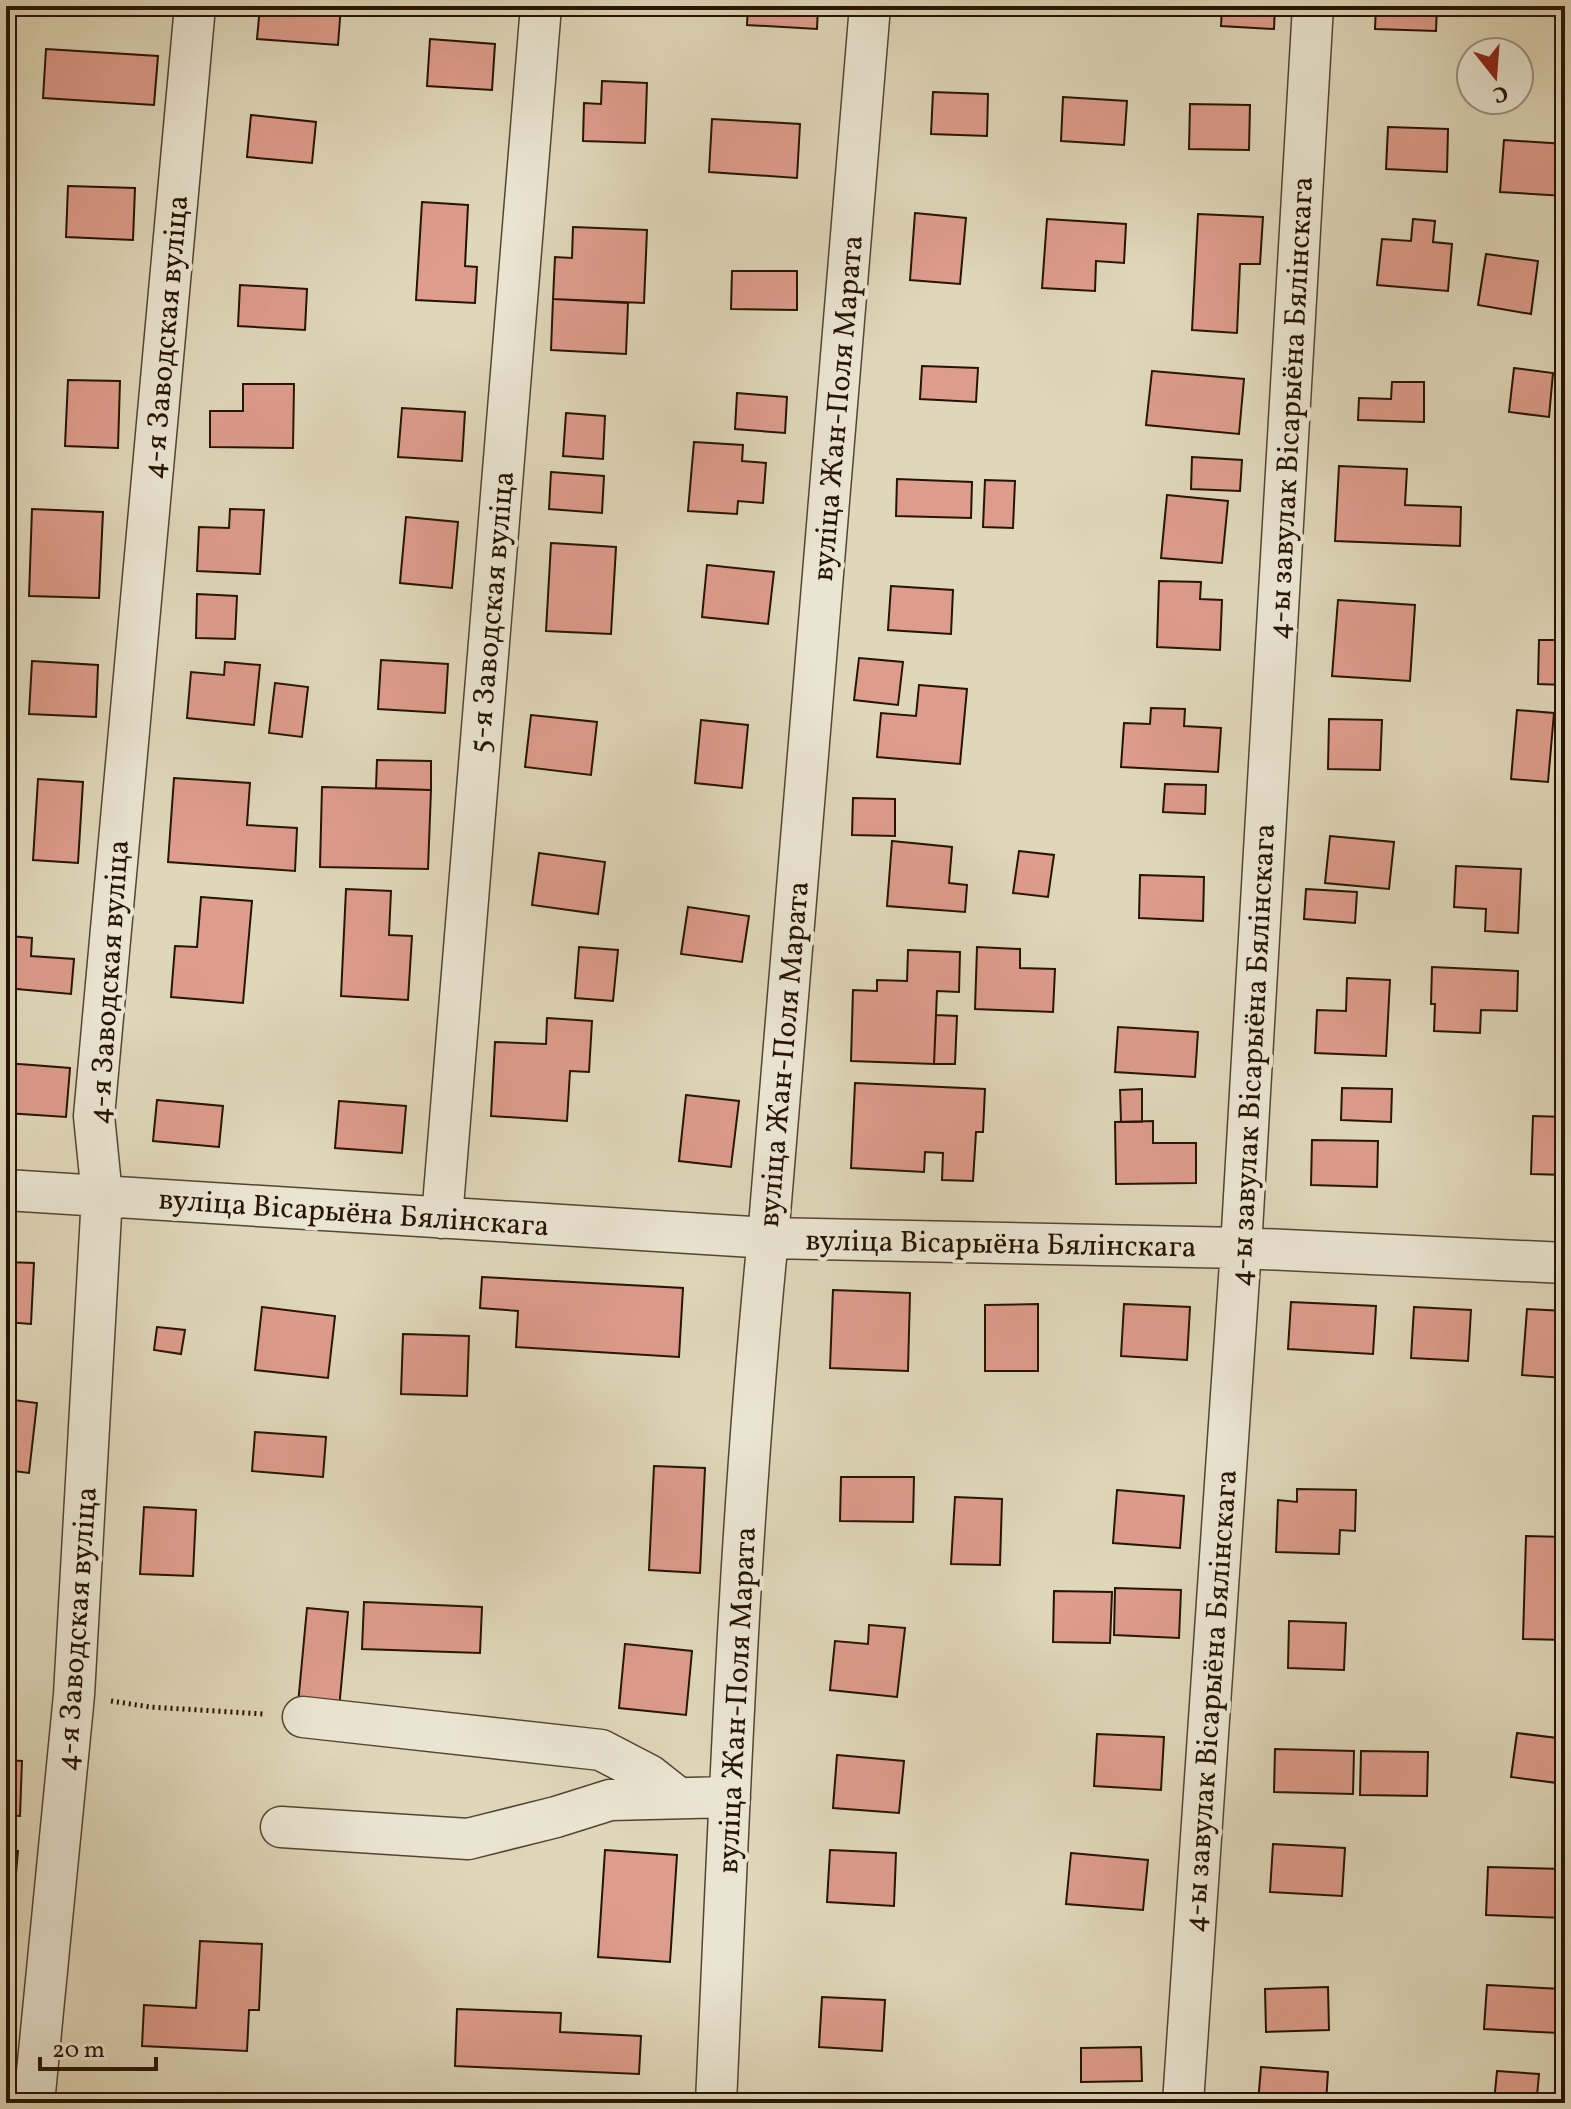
<svg xmlns="http://www.w3.org/2000/svg" width="1571" height="2109" font-family="Vollkorn,serif">
<style>
.building{fill:#de9c8c;stroke:#261402;stroke-width:2}
.lines{fill:none;stroke-linecap:round;stroke-linejoin:round}
.minor-casing{stroke:#544530;stroke-width:43}
.path{stroke:#261402;stroke-width:5;stroke-dasharray:2 4;stroke-linecap:butt}
.minor{stroke:#eae5d2;stroke-width:40}
.labels{text-anchor:middle;stroke-width:8;stroke-linejoin:round;paint-order:stroke}
.street-label{font-size:30px;fill:#261402;stroke:#eae5d2}
</style>
<rect width="100%" height="100%" fill="#dfd7b9"/>
<filter id="stains"><feTurbulence type="fractalNoise" baseFrequency=".0025" numOctaves="4"/><feColorMatrix values="0 0 0 0 .2 0 0 0 0 .09 0 0 0 0 .02 0 0 0 .5 -.17"/></filter>
<radialGradient id="worn" r=".72"><stop offset=".6" stop-color="#630" stop-opacity="0"/><stop offset="1" stop-color="#630" stop-opacity=".3"/></radialGradient>
<path class="building" d="M 260,6 L 341,6 L 338,45 L 257,39 Z
M 748,6 L 818,6 L 817,29 L 747,25 Z
M 1222,6 L 1275,6 L 1274,29 L 1221,26 Z
M 1376,6 L 1437,6 L 1436,31 L 1375,29 Z
M 430,39 L 495,44 L 492,90 L 427,86 Z
M 46,49 L 158,56 L 154,105 L 43,98 Z
M 602,81 L 647,83 L 645,143 L 583,141 L 584,103 L 601,104 Z
M 933,92 L 988,94 L 987,136 L 931,134 Z
M 1063,97 L 1127,101 L 1124,145 L 1061,141 Z
M 1190,104 L 1250,105 L 1249,150 L 1189,149 Z
M 251,115 L 316,122 L 312,163 L 247,157 Z
M 712,119 L 800,124 L 797,178 L 709,172 Z
M 1388,127 L 1448,129 L 1447,172 L 1386,169 Z
M 1504,140 L 1565,144 L 1565,196 L 1500,192 Z
M 68,186 L 135,188 L 133,240 L 66,237 Z
M 422,202 L 468,205 L 465,266 L 477,267 L 475,303 L 416,300 Z
M 915,213 L 966,218 L 960,284 L 910,280 Z
M 1198,214 L 1263,217 L 1260,264 L 1240,264 L 1237,333 L 1192,330 Z
M 1047,219 L 1126,224 L 1124,263 L 1096,261 L 1095,291 L 1042,288 Z
M 1413,219 L 1435,221 L 1433,242 L 1452,244 L 1448,291 L 1377,285 L 1382,239 L 1411,241 Z
M 573,227 L 647,230 L 644,303 L 553,299 L 555,257 L 572,258 Z
M 1486,254 L 1538,261 L 1531,314 L 1478,305 Z
M 732,271 L 797,271 L 797,310 L 731,309 Z
M 240,285 L 307,289 L 305,330 L 238,326 Z
M 553,299 L 628,303 L 626,354 L 551,350 Z
M 922,366 L 978,368 L 976,402 L 920,399 Z
M 1514,368 L 1553,373 L 1549,417 L 1509,412 Z
M 1152,371 L 1244,379 L 1239,434 L 1146,425 Z
M 68,380 L 120,381 L 118,448 L 65,446 Z
M 1392,382 L 1424,382 L 1424,422 L 1358,420 L 1359,398 L 1391,399 Z
M 243,384 L 294,384 L 293,448 L 210,447 L 210,411 L 243,411 Z
M 737,393 L 787,397 L 785,433 L 735,429 Z
M 402,408 L 465,412 L 462,461 L 398,457 Z
M 566,413 L 605,416 L 603,459 L 563,456 Z
M 694,442 L 743,445 L 742,461 L 766,463 L 763,503 L 738,501 L 737,514 L 688,511 Z
M 1192,457 L 1242,460 L 1240,491 L 1191,489 Z
M 1339,466 L 1407,469 L 1405,505 L 1461,507 L 1460,546 L 1335,541 Z
M 551,472 L 604,476 L 602,513 L 549,509 Z
M 897,479 L 972,482 L 971,518 L 896,516 Z
M 985,480 L 1015,481 L 1013,528 L 983,527 Z
M 1167,495 L 1228,501 L 1222,563 L 1161,558 Z
M 32,509 L 103,512 L 99,598 L 29,596 Z
M 230,509 L 264,510 L 260,574 L 197,571 L 199,527 L 229,528 Z
M 406,517 L 458,522 L 452,588 L 400,583 Z
M 551,543 L 616,547 L 611,634 L 546,631 Z
M 707,565 L 774,572 L 768,624 L 702,617 Z
M 1159,581 L 1201,582 L 1200,599 L 1222,600 L 1220,650 L 1157,647 Z
M 891,586 L 953,590 L 951,634 L 888,630 Z
M 197,594 L 237,596 L 235,639 L 196,638 Z
M 1556,595 L 1565,595 L 1565,685 L 1538,684 L 1539,640 L 1555,640 Z
M 1338,600 L 1415,605 L 1410,681 L 1332,676 Z
M 859,658 L 903,662 L 898,705 L 854,700 Z
M 381,660 L 448,664 L 445,713 L 378,709 Z
M 32,661 L 98,665 L 96,717 L 29,714 Z
M 225,662 L 260,665 L 254,725 L 187,718 L 191,672 L 224,675 Z
M 275,683 L 308,687 L 302,737 L 269,733 Z
M 919,685 L 967,689 L 960,764 L 877,757 L 881,713 L 916,716 Z
M 1151,708 L 1185,709 L 1184,726 L 1221,728 L 1218,772 L 1121,767 L 1124,723 L 1150,724 Z
M 1517,710 L 1554,713 L 1548,782 L 1511,779 Z
M 531,715 L 597,722 L 591,775 L 525,767 Z
M 1329,719 L 1382,720 L 1380,770 L 1328,769 Z
M 701,720 L 748,725 L 742,788 L 695,783 Z
M 1563,738 L 1565,738 L 1565,790 L 1560,790 Z
M 377,760 L 431,761 L 431,790 L 376,788 Z
M 174,778 L 250,783 L 247,825 L 297,828 L 295,871 L 168,862 Z
M 38,779 L 83,782 L 78,863 L 33,860 Z
M 1165,784 L 1206,785 L 1205,814 L 1163,812 Z
M 322,787 L 431,790 L 428,869 L 320,867 Z
M 853,798 L 895,799 L 895,836 L 852,835 Z
M 1330,836 L 1394,842 L 1389,889 L 1325,883 Z
M 892,841 L 952,847 L 949,883 L 967,885 L 965,912 L 887,906 Z
M 1019,851 L 1054,855 L 1048,897 L 1013,893 Z
M 539,853 L 605,862 L 598,914 L 532,905 Z
M 1456,866 L 1521,869 L 1518,933 L 1485,931 L 1486,909 L 1454,907 Z
M 1140,875 L 1204,877 L 1203,921 L 1139,918 Z
M 346,889 L 391,891 L 389,935 L 412,936 L 408,1000 L 341,996 Z
M 1306,889 L 1357,892 L 1355,923 L 1304,919 Z
M 201,897 L 252,901 L 243,1003 L 171,997 L 175,946 L 197,947 Z
M 688,907 L 749,916 L 742,962 L 681,954 Z
M 9,936 L 32,938 L 31,956 L 74,959 L 71,994 L 6,988 Z
M 579,947 L 618,950 L 613,1001 L 575,998 Z
M 977,947 L 1020,949 L 1020,968 L 1055,969 L 1053,1012 L 975,1009 Z
M 908,950 L 960,952 L 959,992 L 937,991 L 934,1064 L 851,1061 L 853,990 L 877,991 L 877,980 L 907,981 Z
M 1432,967 L 1518,971 L 1517,1011 L 1481,1010 L 1480,1033 L 1434,1031 L 1435,1004 L 1431,1004 Z
M 1347,978 L 1390,980 L 1386,1056 L 1315,1053 L 1317,1010 L 1346,1011 Z
M 936,1015 L 957,1016 L 955,1064 L 934,1064 Z
M 547,1018 L 592,1021 L 589,1072 L 570,1071 L 567,1121 L 491,1116 L 495,1042 L 546,1044 Z
M 1118,1027 L 1198,1032 L 1195,1077 L 1115,1072 Z
M 6,1063 L 70,1068 L 66,1117 L 6,1113 Z
M 855,1083 L 985,1089 L 983,1132 L 976,1132 L 973,1181 L 942,1180 L 943,1153 L 925,1152 L 924,1172 L 851,1168 Z
M 1342,1088 L 1392,1089 L 1391,1122 L 1341,1120 Z
M 1142,1089 L 1142,1122 L 1121,1122 L 1120,1090 Z
M 686,1095 L 739,1101 L 731,1167 L 679,1161 Z
M 157,1100 L 223,1106 L 219,1147 L 153,1141 Z
M 339,1101 L 406,1106 L 402,1153 L 335,1148 Z
M 1533,1116 L 1565,1117 L 1565,1175 L 1531,1174 Z
M 1153,1121 L 1153,1143 L 1196,1143 L 1196,1183 L 1116,1184 L 1115,1122 Z
M 1312,1140 L 1378,1141 L 1377,1187 L 1311,1185 Z
M 6,1262 L 34,1263 L 31,1324 L 6,1322 Z
M 482,1277 L 683,1288 L 679,1357 L 516,1347 L 518,1311 L 480,1308 Z
M 833,1290 L 910,1293 L 908,1371 L 830,1368 Z
M 1291,1302 L 1376,1306 L 1373,1354 L 1288,1349 Z
M 1038,1304 L 1038,1371 L 985,1371 L 985,1305 Z
M 1124,1304 L 1190,1307 L 1187,1360 L 1121,1356 Z
M 262,1307 L 335,1316 L 328,1378 L 255,1370 Z
M 1414,1307 L 1471,1310 L 1468,1361 L 1411,1358 Z
M 1527,1309 L 1565,1311 L 1565,1378 L 1522,1375 Z
M 157,1327 L 185,1330 L 181,1354 L 154,1350 Z
M 403,1334 L 469,1336 L 467,1396 L 401,1394 Z
M 6,1399 L 37,1403 L 29,1473 L 6,1470 Z
M 255,1432 L 326,1437 L 323,1477 L 252,1471 Z
M 654,1466 L 705,1468 L 700,1573 L 649,1570 Z
M 841,1477 L 914,1477 L 913,1522 L 840,1521 Z
M 1297,1489 L 1356,1490 L 1355,1531 L 1340,1530 L 1339,1554 L 1276,1552 L 1278,1500 L 1297,1502 Z
M 1117,1490 L 1184,1496 L 1180,1548 L 1113,1543 Z
M 955,1497 L 1002,1499 L 1000,1565 L 951,1564 Z
M 144,1507 L 196,1510 L 193,1576 L 140,1574 Z
M 1526,1536 L 1565,1537 L 1565,1640 L 1523,1639 Z
M 1115,1588 L 1181,1590 L 1179,1638 L 1114,1635 Z
M 1054,1591 L 1112,1592 L 1110,1643 L 1053,1642 Z
M 364,1602 L 482,1607 L 480,1653 L 362,1649 Z
M 307,1608 L 348,1612 L 339,1709 L 298,1704 Z
M 1289,1621 L 1346,1623 L 1344,1670 L 1288,1668 Z
M 869,1625 L 905,1628 L 897,1697 L 830,1690 L 835,1641 L 868,1644 Z
M 625,1644 L 692,1651 L 686,1715 L 619,1708 Z
M 1517,1733 L 1565,1739 L 1565,1784 L 1511,1777 Z
M 1097,1734 L 1164,1737 L 1161,1790 L 1094,1786 Z
M 1275,1749 L 1354,1751 L 1353,1794 L 1274,1792 Z
M 1361,1751 L 1428,1752 L 1427,1796 L 1360,1795 Z
M 837,1755 L 904,1761 L 899,1813 L 833,1808 Z
M 6,1760 L 22,1761 L 20,1816 L 6,1815 Z
M 1273,1844 L 1345,1848 L 1342,1896 L 1270,1892 Z
M 6,1850 L 18,1851 L 12,1918 L 6,1917 Z
M 605,1850 L 677,1855 L 670,1962 L 598,1957 Z
M 830,1850 L 896,1853 L 894,1906 L 827,1902 Z
M 1071,1853 L 1148,1860 L 1143,1910 L 1066,1904 Z
M 1488,1867 L 1565,1869 L 1565,1918 L 1486,1915 Z
M 200,1941 L 262,1944 L 259,2010 L 249,2010 L 247,2051 L 142,2046 L 144,2005 L 196,2008 Z
M 1487,1985 L 1561,1989 L 1559,2033 L 1484,2029 Z
M 1328,1987 L 1329,2030 L 1266,2032 L 1265,1989 Z
M 822,1997 L 885,2000 L 882,2051 L 819,2047 Z
M 457,2009 L 561,2013 L 560,2032 L 641,2036 L 639,2074 L 455,2066 Z
M 1141,2047 L 1142,2081 L 1081,2082 L 1081,2048 Z
M 1261,2067 L 1328,2072 L 1326,2103 L 1258,2103 Z
M 1497,2071 L 1539,2074 L 1537,2096 L 1554,2097 L 1553,2103 L 1467,2103 L 1467,2099 L 1494,2102 Z"/>
<g class="lines">
<g class="minor-casing">
<path id="minor" d="M 6,1190 L 768,1238 L 1241,1248 L 1565,1263
M 442,1218 L 541,6
M 303,1717 L 601,1750 L 649,1775 L 677,1797
M 281,1827 L 468,1839 L 556,1817 L 610,1800 L 730,1797
M 34,2103 L 74,1695 L 102,1196 L 94,1116 L 195,6
M 716,2103 C 729,1815 739,1525 768,1238 L 870,6
M 1183,2103 L 1241,1248 L 1313,6"/>
</g>
<path class="path" d="M 111,1701 L 150,1707 L 264,1714"/>
<use href="#minor" class="minor"/>
</g>
<g class="labels">
<g class="street-label">
<text transform="translate(165 337) rotate(-85)" y="10">4-я Заводская вуліца</text>
<text transform="translate(837 408) rotate(-85)" y="10">вуліца Жан-Поля Марата</text>
<text transform="translate(1290 408) rotate(-87)" y="10">4-ы завулак Вісарыёна Бялінскага</text>
<text transform="translate(491 612) rotate(-85)" y="10">5-я Заводская вуліца</text>
<text transform="translate(108 982) rotate(-86)" y="10">4-я Заводская вуліца</text>
<text transform="translate(783 1054) rotate(-85)" y="10">вуліца Жан-Поля Марата</text>
<text transform="translate(1252 1055) rotate(-87)" y="10">4-ы завулак Вісарыёна Бялінскага</text>
<text transform="translate(354 1212) rotate(4)" y="10">вуліца Вісарыёна Бялінскага</text>
<text transform="translate(1001 1243) rotate(1)" y="10">вуліца Вісарыёна Бялінскага</text>
<text transform="translate(76 1629) rotate(-86)" y="10">4-я Заводская вуліца</text>
<text transform="translate(736 1700) rotate(-87)" y="10">вуліца Жан-Поля Марата</text>
<text transform="translate(1210 1701) rotate(-86)" y="10">4-ы завулак Вісарыёна Бялінскага</text>
</g>
</g>
<rect width="1571" height="2109" fill="none" stroke="#dfd7b9" stroke-width="32"/>
<rect x="8" y="8" width="1555" height="2093" fill="none" stroke="#261402" stroke-width="4"/>
<rect x="16" y="16" width="1539" height="2077" fill="none" stroke="#261402" stroke-width="2"/>
<g transform="translate(1495 76) rotate(163)"><circle r="38" fill="#eae5d2" stroke="#9c917f" stroke-width="2"/>
<path d="M0-6L14 30L0 20L-14 30Z" fill="#8f2418"/>
<text y="-12" font-size="22" font-weight="bold" text-anchor="middle" fill="#261402">С</text>
</g>
<path d="M40 2057v12h116v-12" fill="none" stroke="#261402" stroke-width="4"/>
<text x="52" y="2057" font-size="24" fill="#261402" stroke="#eae5d2" stroke-width="6" paint-order="stroke">20 m</text>
<rect width="100%" height="100%" filter="url(#stains)"/>
<rect width="100%" height="100%" fill="url(#worn)"/>
</svg>
